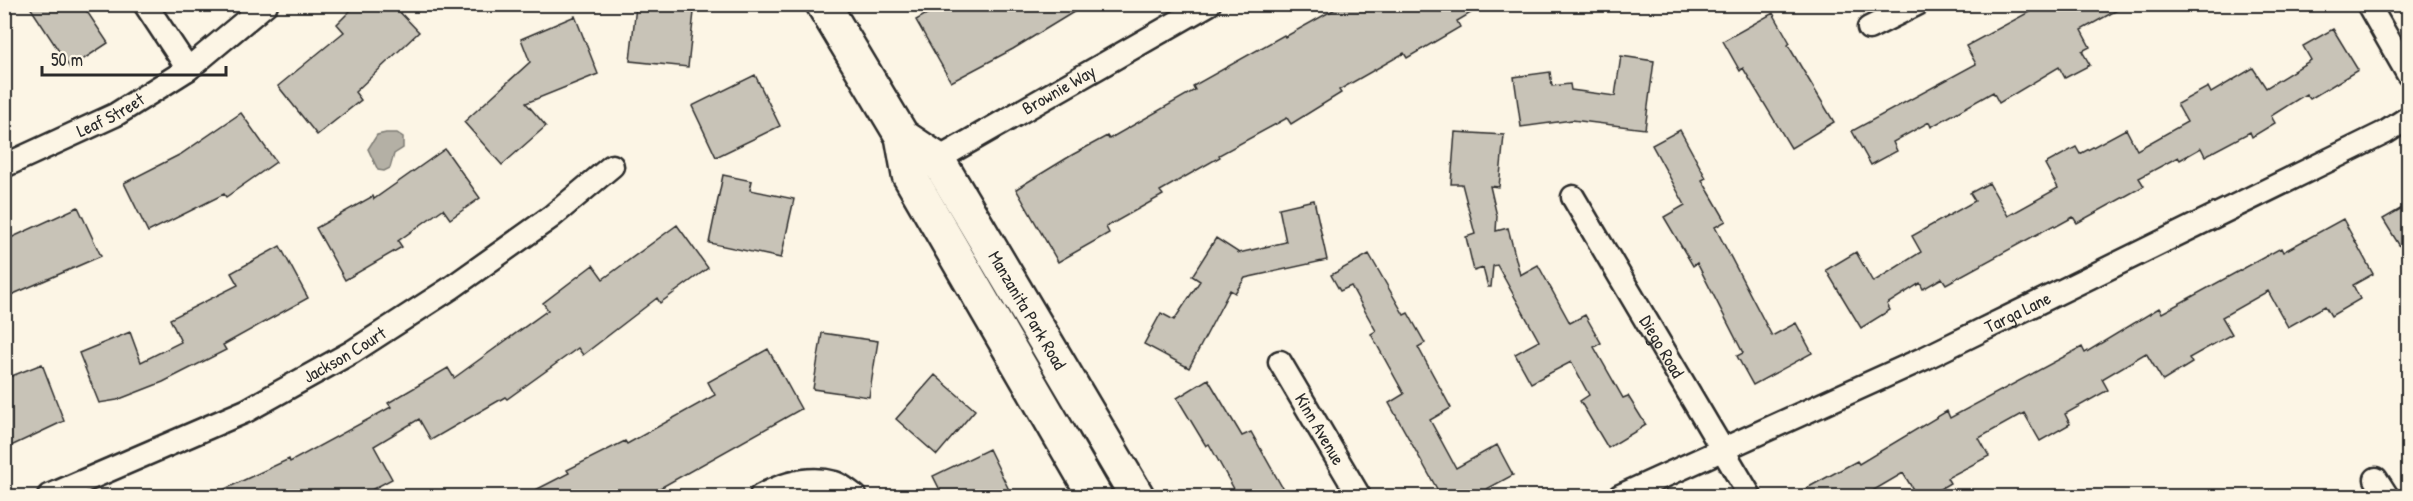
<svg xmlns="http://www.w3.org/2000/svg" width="2413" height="501" font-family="'Patrick Hand',sans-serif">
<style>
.water{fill:#b4b0a5;stroke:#7d7b74;stroke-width:1.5}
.building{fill:#c8c3b7;stroke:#2b2b2b;stroke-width:1.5}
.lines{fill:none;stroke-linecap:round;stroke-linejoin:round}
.street-casing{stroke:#2b2b2b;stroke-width:27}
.secondary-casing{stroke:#2b2b2b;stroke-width:38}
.street{stroke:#fcf5e5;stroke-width:22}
.secondary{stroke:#fcf5e5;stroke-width:33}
.labels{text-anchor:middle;stroke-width:6;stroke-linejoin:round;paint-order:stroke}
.street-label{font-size:18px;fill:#2b2b2b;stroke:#fcf5e5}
</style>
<rect width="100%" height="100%" fill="#fcf5e5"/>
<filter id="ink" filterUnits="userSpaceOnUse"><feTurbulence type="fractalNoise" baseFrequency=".0167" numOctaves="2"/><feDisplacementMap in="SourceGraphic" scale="12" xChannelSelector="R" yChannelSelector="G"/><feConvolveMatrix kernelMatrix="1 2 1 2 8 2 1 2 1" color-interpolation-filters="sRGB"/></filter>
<g filter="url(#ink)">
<path class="water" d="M 386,133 L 397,133 L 403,137 L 403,148 L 394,154 L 390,168 L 384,171 L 378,170 L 368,149 L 377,135 Z"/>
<path class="building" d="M 28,4 L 82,4 L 108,43 L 70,68 Z
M 357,4 L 392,4 L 419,32 L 355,92 L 361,100 L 317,135 L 278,86 L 344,32 L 337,24 Z
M 944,4 L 1087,4 L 1013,49 L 951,82 L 916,20 Z
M 1344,4 L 1486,4 L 1457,21 L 1460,27 L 1407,58 L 1404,53 L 1339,90 L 1341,93 L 1291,124 L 1287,118 L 1219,155 L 1220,157 L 1160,191 L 1163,195 L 1106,227 L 1109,233 L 1058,262 L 1016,189 L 1072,155 L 1107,136 L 1109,139 L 1195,90 L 1193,86 L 1284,35 L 1285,37 Z
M 2044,4 L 2128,4 L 2081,30 L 2090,47 L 2082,51 L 2090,65 L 2065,78 L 2059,67 L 1999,103 L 1993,92 L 1931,127 L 1929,122 L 1893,142 L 1897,151 L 1871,165 L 1852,131 L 1976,64 L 1966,46 Z
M 636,6 L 694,12 L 688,67 L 630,61 Z
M 1773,13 L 1790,43 L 1788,45 L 1834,122 L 1791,148 L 1743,68 L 1740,71 L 1723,41 Z
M 575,16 L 598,74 L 526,103 L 546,126 L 502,165 L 464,122 L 530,62 L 521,39 Z
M 2333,29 L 2358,70 L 2310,99 L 2306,94 L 2271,116 L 2275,123 L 2252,137 L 2250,132 L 2205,156 L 2201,148 L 2180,160 L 2178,157 L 2139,178 L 2144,186 L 2077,223 L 2073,217 L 2055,227 L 2054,225 L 1946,284 L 1942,278 L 1923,289 L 1920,283 L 1887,304 L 1890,310 L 1861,328 L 1826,270 L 1856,252 L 1873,282 L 1921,252 L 1912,236 L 1975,201 L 1970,193 L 1989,183 L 2008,216 L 2058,188 L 2045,164 L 2076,147 L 2080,154 L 2126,129 L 2137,150 L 2187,122 L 2177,104 L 2208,87 L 2211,93 L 2253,68 L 2266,88 L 2311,60 L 2303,46 Z
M 1621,56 L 1654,61 L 1645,129 L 1572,120 L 1521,127 L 1514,77 L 1550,72 L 1552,86 L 1570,84 L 1571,90 L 1615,96 Z
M 755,75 L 780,126 L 716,157 L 692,106 Z
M 241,113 L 276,162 L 226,197 L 224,194 L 148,232 L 124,183 L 181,154 Z
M 1680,130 L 1706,178 L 1702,180 L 1726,221 L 1715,227 L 1772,336 L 1796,323 L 1812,353 L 1753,385 L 1737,356 L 1743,353 L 1697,263 L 1693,266 L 1664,217 L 1685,205 L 1652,145 Z
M 1455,132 L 1504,135 L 1499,187 L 1490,186 L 1497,216 L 1496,231 L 1508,228 L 1520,275 L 1538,265 L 1570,323 L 1585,315 L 1601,343 L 1594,347 L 1623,398 L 1628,396 L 1646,425 L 1608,448 L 1580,401 L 1589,395 L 1571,362 L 1531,383 L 1515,354 L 1539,341 L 1497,265 L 1493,266 L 1491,287 L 1488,287 L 1483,268 L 1474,271 L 1466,237 L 1475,234 L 1462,184 L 1451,184 Z
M 445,149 L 480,198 L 450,219 L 443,209 L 398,241 L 402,247 L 345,280 L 316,228 L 373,196 L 374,199 Z
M 723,175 L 752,181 L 750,190 L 794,199 L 781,258 L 709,243 Z
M 1314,200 L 1327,260 L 1245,278 L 1235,293 L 1230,290 L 1189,368 L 1144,344 L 1161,313 L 1174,320 L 1200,281 L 1192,276 L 1216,238 L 1239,253 L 1286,242 L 1279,208 Z
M 2409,204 L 2409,261 L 2383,219 Z
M 78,207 L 101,256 L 4,298 L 4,241 Z
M 2343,219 L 2373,274 L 2353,285 L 2360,299 L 2331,316 L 2325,306 L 2288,327 L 2268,291 L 2222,317 L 2232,334 L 2189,358 L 2192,363 L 2163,381 L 2146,353 L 2102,379 L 2108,390 L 2065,414 L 2070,424 L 2040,441 L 2024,413 L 1979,438 L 1989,456 L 1947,478 L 1950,483 L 1928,496 L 1917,496 L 1903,473 L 1864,496 L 1792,496 L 1857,461 L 1859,464 L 1947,411 L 1950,418 L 2082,347 L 2085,353 L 2159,308 L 2162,313 L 2281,248 L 2283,252 Z
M 677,225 L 708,268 L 660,303 L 657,298 L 583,355 L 578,348 L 507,399 L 505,397 L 431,440 L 419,419 L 374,446 L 392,479 L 360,496 L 210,496 L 289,459 L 290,462 L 391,407 L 388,403 L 448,368 L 454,378 L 548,310 L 543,303 L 593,265 L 603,279 Z
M 280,246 L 308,298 L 223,345 L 226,350 L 163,382 L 117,400 L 99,403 L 79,353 L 130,332 L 141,362 L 181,342 L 170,319 L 238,285 L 231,273 Z
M 1369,254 L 1404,315 L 1408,313 L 1425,343 L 1418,347 L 1451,408 L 1430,420 L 1456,468 L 1497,445 L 1513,475 L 1474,496 L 1441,496 L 1389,403 L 1404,394 L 1371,334 L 1376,331 L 1351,286 L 1340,291 L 1331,275 Z
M 822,333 L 878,341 L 869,397 L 813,389 Z
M 768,349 L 801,409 L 646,496 L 524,496 L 569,473 L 567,470 L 625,441 L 627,444 L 715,395 L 708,382 Z
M 42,364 L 64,421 L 11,446 L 4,431 L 4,379 Z
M 935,375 L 975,410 L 937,455 L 896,419 Z
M 1208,379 L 1242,436 L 1251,432 L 1287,496 L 1238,496 L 1209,444 L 1206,446 L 1177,398 Z
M 989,449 L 1012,496 L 943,496 L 933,476 Z"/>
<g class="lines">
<g class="street-casing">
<g id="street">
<path d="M 145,4 L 188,69"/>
<path d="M 2368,4 L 2408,74"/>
<path d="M 1869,28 L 1917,4"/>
<path id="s1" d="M 4,166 L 115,115 L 188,69 L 266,4"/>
<path id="s2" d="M 926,166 L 1209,4"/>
<path id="s3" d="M 1573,197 L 1750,496"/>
<path id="s4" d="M 1280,362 L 1359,496"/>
<path d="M 2376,479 L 2387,496"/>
<path id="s5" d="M 49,496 L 246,411 L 352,352 L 451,288 L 551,217 L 612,166"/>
<path d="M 761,496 C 783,484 809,476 835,483 C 842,485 849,492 855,496"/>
<path id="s6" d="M 1620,496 L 1925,358 L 2386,132 L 2408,118"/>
</g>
</g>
<g class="secondary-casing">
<g id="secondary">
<path d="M 823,4 L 902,136 L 909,175 L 1095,496"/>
<path id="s7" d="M 902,136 L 938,160 L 1137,496"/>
</g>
</g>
<use href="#street" class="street"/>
<use href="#secondary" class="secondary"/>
</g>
</g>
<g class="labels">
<g class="street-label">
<text dy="6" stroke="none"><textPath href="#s2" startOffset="153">Brownie Way</textPath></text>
<text dy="6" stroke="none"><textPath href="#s1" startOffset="118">Leaf Street</textPath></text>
<text dy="6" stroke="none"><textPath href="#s7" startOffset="218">Manzanita Park Road</textPath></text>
<text dy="6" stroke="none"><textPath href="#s6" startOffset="438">Targa Lane</textPath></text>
<text dy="6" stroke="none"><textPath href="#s3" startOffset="174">Diego Road</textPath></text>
<text dy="6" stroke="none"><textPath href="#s5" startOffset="328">Jackson Court</textPath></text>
<text dy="6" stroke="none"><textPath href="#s4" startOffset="78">Kinn Avenue</textPath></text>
</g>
</g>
<rect width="2413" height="501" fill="none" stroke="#fcf5e5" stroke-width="24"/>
<rect x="12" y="12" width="2389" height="477" fill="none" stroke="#2b2b2b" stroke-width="2" filter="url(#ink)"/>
<path d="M42 66v9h184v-9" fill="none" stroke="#2b2b2b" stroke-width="3"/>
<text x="51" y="66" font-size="18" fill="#2b2b2b" stroke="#fcf5e5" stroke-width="4.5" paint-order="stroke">50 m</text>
</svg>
